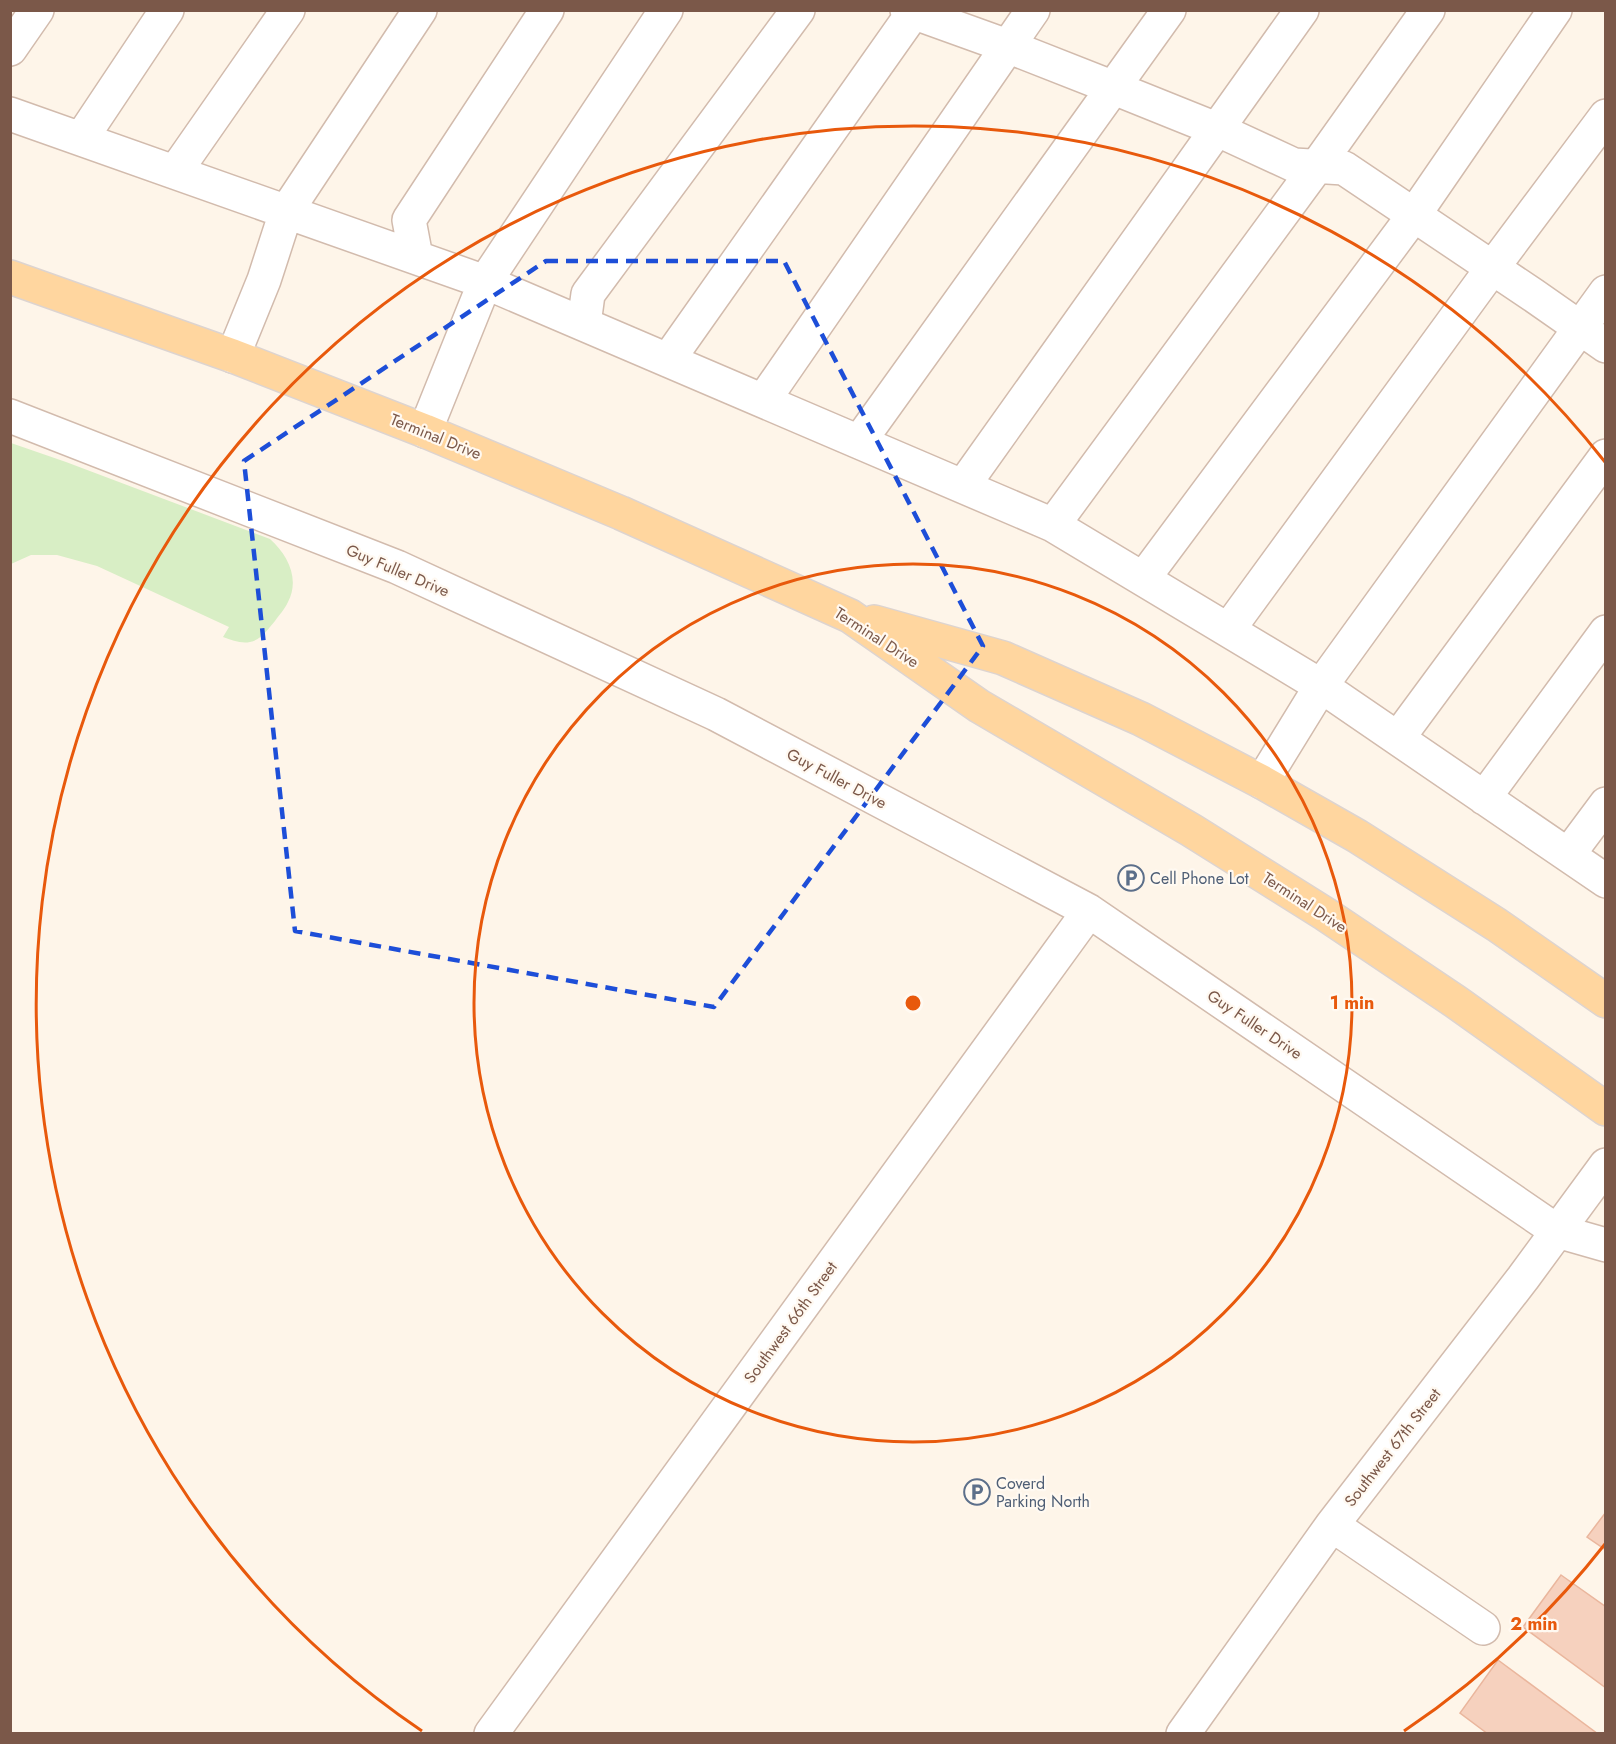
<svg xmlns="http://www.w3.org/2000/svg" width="1616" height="1744" font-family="Jost,sans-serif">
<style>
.green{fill:#d8eec5}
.building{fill:#f6d1be;stroke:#eab69d;stroke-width:1.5}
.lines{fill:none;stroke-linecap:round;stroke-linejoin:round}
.minor-casing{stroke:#d2bbad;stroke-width:36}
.major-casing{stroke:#ddd4d0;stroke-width:36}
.minor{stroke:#fff;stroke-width:33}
.major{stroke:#ffd69f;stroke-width:33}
.marked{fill:none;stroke:#1d4ed8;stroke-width:4.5;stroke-dasharray:12 8;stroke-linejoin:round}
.ring{fill:none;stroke:#e8590c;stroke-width:3}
.labels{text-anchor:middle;stroke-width:4.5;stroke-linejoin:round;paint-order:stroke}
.street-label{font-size:16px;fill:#7b5849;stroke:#fff9f1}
.service-label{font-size:16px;fill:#4e5e75;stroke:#fff9f1;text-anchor:start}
.centre{fill:#e8590c;stroke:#fff9f1;stroke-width:3}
.ring-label{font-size:18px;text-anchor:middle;font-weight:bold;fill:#e8590c;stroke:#fff9f1;stroke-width:4.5;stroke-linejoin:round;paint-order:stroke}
</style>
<rect width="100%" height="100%" fill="#fef5e9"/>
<path class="green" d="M 11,443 L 66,462 L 270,539 C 288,555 300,579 288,602 C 285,609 279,615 275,621 C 268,629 261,640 250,642 C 241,644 232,640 223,637 L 229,627 L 97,566 L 57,555 L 31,555 L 11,564 Z"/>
<path class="building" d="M 1606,1512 L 1606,1550 L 1587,1537 Z
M 1561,1575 L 1606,1607 L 1606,1688 L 1523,1627 Z
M 1498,1660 L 1598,1734 L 1488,1734 L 1460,1713 Z"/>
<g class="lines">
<g class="minor-casing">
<path id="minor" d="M 666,10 L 485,282 L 1053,525 L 1321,686 L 1262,782
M 907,10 L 1007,46 L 1114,88 L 1216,129 L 1294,165 L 1344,168 L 1533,295 L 1606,346
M 10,49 L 37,10
M 10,114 L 485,282 L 425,431
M 81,139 L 167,10
M 175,172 L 288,10
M 416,257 L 409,220 L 547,10
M 1606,292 L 1321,686 L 1606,881
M 584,324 L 588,294 L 798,10
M 233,356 L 264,280 L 286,212 L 420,10
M 668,360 L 915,10
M 763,401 L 1033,10
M 10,416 L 397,567 L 716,714 L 1089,911 L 1557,1231 L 1606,1245
M 859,442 L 1169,10
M 963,486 L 1302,10
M 1053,525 L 1317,166 L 1428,10
M 1143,579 L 1414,215 L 1555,10
M 1228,630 L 1493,267 L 1606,116
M 1398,738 L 1606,456
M 1484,798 L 1606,632
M 1568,855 L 1606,804
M 1332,1525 L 1483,1628
M 491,1734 L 1089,911
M 1183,1734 L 1332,1525 L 1523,1278 L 1606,1165"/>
</g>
<g class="major-casing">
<path id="major" d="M 10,277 L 233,356 L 425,431 L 621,513 L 850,616 L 979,706 L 1191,830 L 1325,914 L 1456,1002 L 1606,1109
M 874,622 L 1003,658 L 1141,719 L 1262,782 L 1357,836 L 1497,925 L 1606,1001"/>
</g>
<use href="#minor" class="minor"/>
<use href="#major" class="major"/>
</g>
<path class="marked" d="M 546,261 L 784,261 L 983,646 L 714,1007 L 295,931 L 244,461 Z"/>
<g class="ring">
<circle cx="913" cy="1003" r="439"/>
<path d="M1605 1544A878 878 0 0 1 1404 1731M422 1731A878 878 0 1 1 1605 462"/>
</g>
<defs>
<g id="parking-ring" transform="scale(1.35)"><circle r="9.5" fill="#fff9f1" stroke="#5c6f8a" stroke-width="1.5"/><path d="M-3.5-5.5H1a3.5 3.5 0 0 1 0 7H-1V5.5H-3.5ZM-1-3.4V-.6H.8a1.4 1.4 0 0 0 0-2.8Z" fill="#5c6f8a"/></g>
</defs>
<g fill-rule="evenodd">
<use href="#parking-ring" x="1131" y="878"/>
<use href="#parking-ring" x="977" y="1492"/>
</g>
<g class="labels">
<g class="street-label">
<text transform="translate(436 436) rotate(22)" y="6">Terminal Drive</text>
<text transform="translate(398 570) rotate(23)" y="6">Guy Fuller Drive</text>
<text transform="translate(877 637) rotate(33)" y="6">Terminal Drive</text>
<text transform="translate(837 778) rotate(28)" y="6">Guy Fuller Drive</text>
<text transform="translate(1305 902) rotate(33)" y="6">Terminal Drive</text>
<text transform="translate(1255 1024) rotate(34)" y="6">Guy Fuller Drive</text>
<text transform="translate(790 1322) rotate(-54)" y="6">Southwest 66th Street</text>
<text transform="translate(1392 1447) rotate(-52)" y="6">Southwest 67th Street</text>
</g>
<g class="service-label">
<text x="1150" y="884">Cell Phone Lot</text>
<text x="996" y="1489">Coverd<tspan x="996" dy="18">Parking North</tspan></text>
</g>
</g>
<circle cx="913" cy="1003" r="9" class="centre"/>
<g class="ring-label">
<text x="1352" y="1009">1 min</text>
<text x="1534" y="1630">2 min</text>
</g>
<rect width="1616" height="1744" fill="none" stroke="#7b5849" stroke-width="24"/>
</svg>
